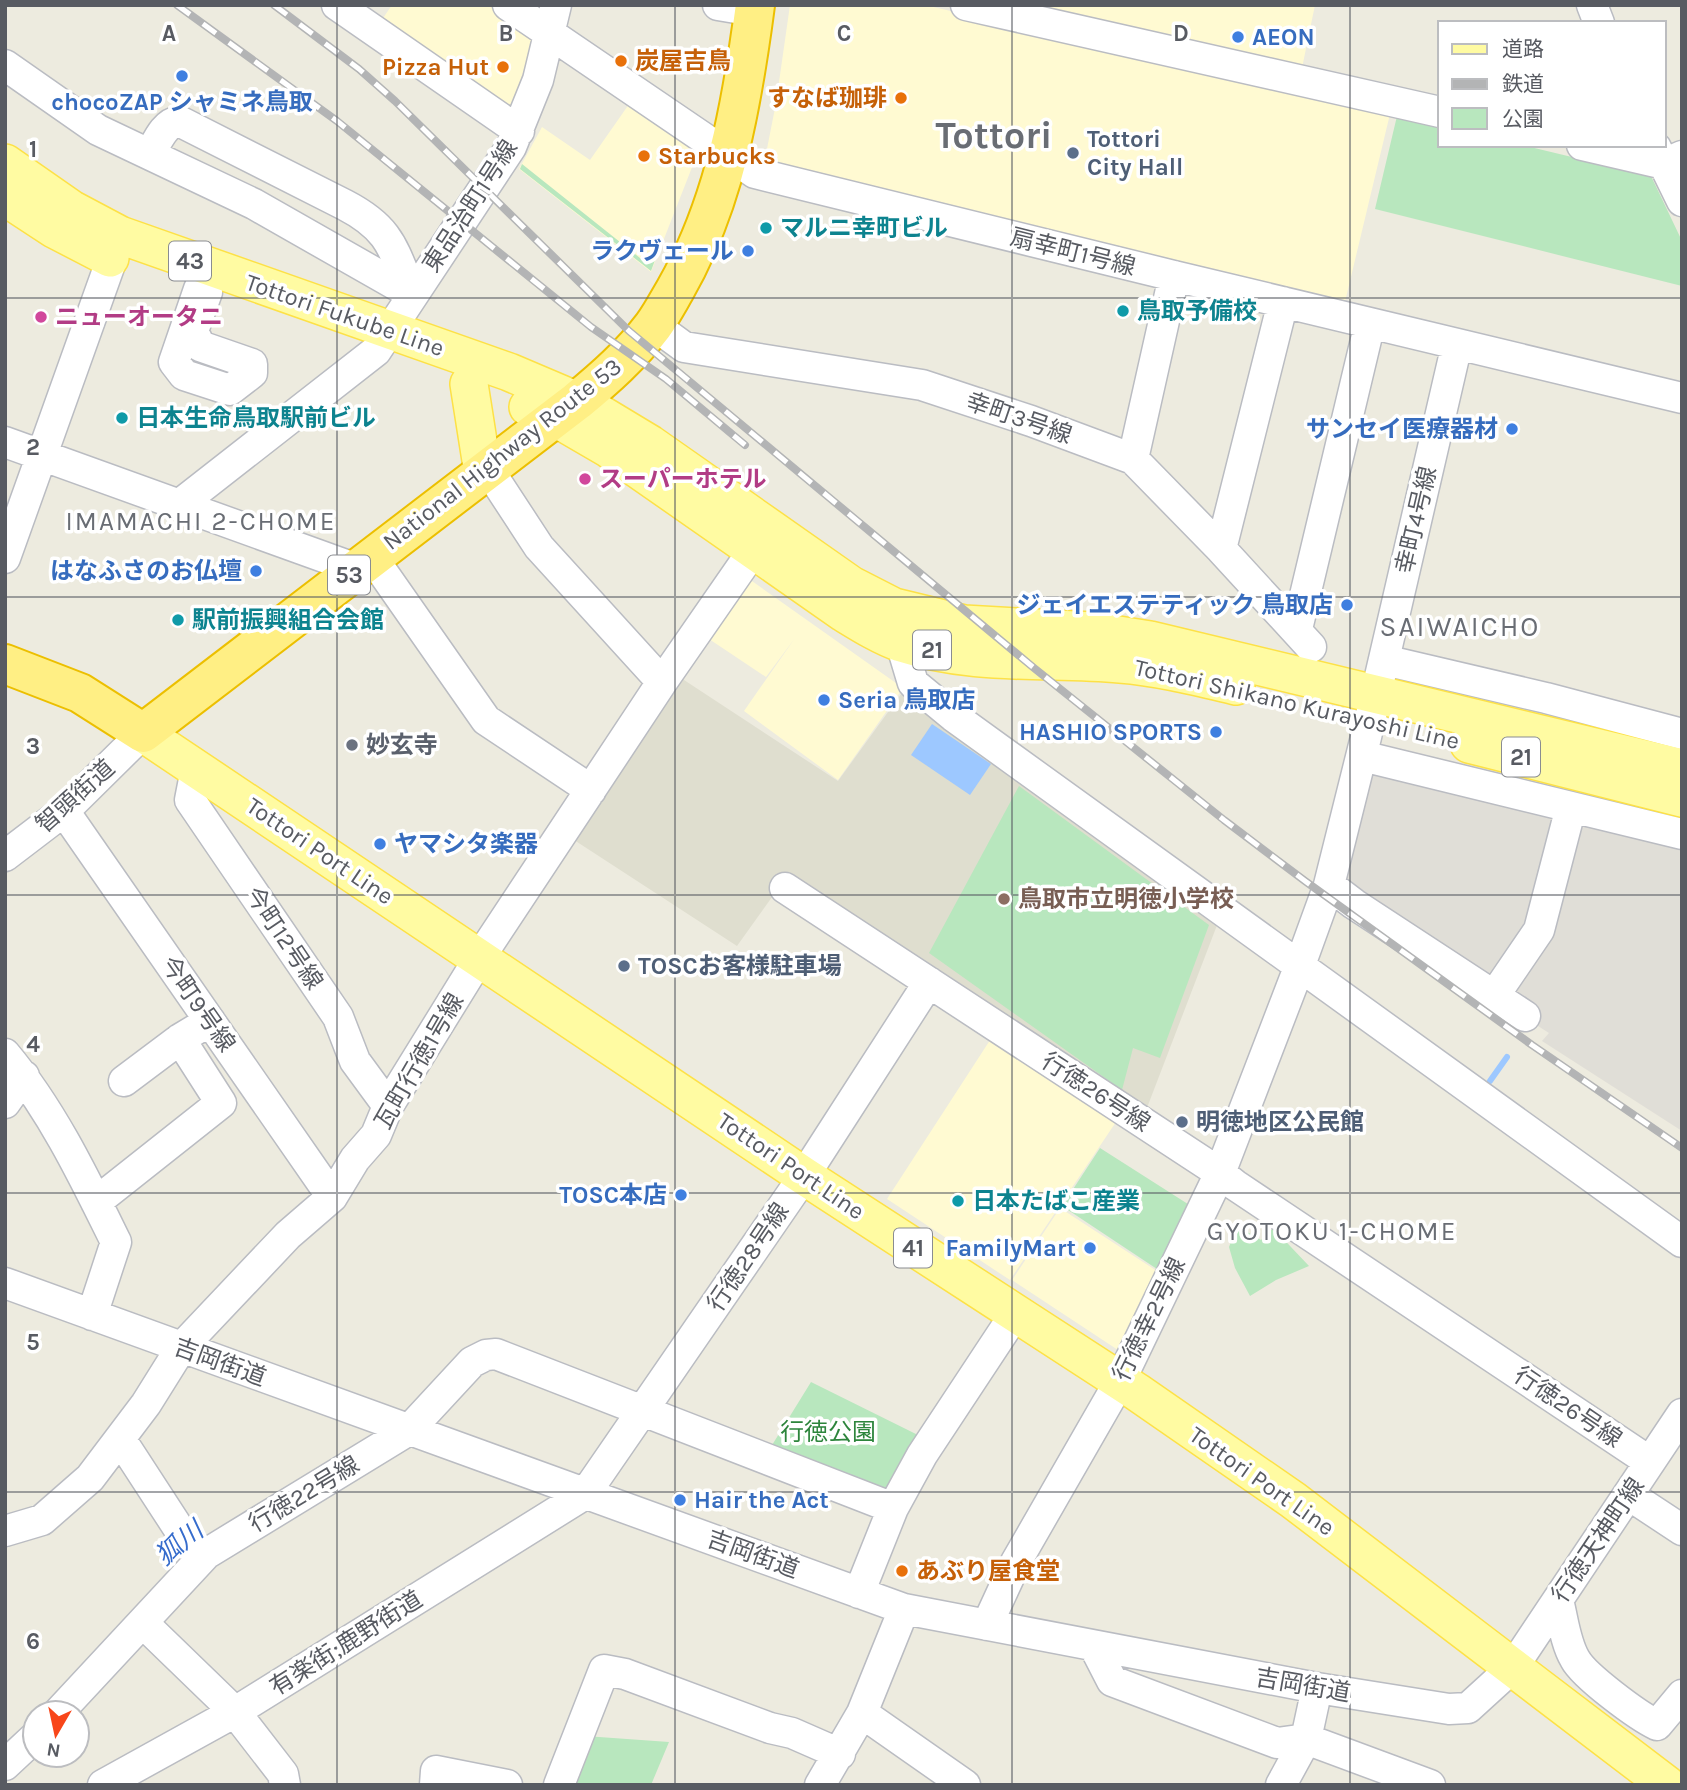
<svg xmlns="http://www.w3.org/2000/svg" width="1687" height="1790" font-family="Karla,'Noto Sans JP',sans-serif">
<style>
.commercial{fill:#fffad2}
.industrial{fill:#e0ded7}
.education{fill:#dfdecf}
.green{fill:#b8e7be}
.water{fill:#9dc8ff}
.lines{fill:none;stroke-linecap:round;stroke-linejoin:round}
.stream{stroke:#9dc8ff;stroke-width:6}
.minor-casing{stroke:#babcc2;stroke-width:33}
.major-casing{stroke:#fde147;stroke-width:40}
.highway-casing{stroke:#ecbf00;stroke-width:42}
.minor{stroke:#fff;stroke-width:30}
.major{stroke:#fffba2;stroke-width:37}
.highway{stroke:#ffef84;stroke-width:38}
.rail-casing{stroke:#b3b4b5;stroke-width:8}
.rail{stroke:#fff;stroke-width:5;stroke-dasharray:16;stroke-linecap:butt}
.grid{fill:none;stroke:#585b62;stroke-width:2;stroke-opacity:0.55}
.shop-dot{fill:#3f7fe0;stroke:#fff;stroke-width:2.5}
.food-dot{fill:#e8710a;stroke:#fff;stroke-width:2.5}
.service-dot{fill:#5c6f8a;stroke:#fff;stroke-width:2.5}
.culture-dot{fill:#0f9aa8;stroke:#fff;stroke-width:2.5}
.hotel-dot{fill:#d1479c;stroke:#fff;stroke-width:2.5}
.worship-dot{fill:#6b7280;stroke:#fff;stroke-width:2.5}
.education-dot{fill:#8d6e63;stroke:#fff;stroke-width:2.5}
.labels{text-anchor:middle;stroke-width:7;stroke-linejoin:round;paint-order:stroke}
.shield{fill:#fff;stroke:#8a8c91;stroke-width:2}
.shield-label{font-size:23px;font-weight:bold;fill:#585b62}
.shop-label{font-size:24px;font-weight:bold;fill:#366cbe;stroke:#fff;text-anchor:end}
.food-label{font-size:24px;font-weight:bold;fill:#c56008;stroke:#fff;text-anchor:start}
.service-label{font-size:24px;font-weight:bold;fill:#4e5e75;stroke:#fff;text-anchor:start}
.street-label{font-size:24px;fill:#585b62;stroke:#fff}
.culture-label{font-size:24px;font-weight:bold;fill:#0d838f;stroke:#fff;text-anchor:start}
.hotel-label{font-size:24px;font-weight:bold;fill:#b23c85;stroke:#fff;text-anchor:start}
.worship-label{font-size:24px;font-weight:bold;fill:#5b616d;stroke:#fff;text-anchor:start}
.education-label{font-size:24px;font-weight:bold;fill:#785e54;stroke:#fff;text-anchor:start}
.park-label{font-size:24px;fill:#2d853c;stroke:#fff}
.neighbourhood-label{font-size:26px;letter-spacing:2px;fill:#696d74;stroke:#fff}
.water-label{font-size:26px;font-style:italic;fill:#366ccc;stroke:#fff}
.quarter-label{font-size:28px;letter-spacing:2px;fill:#696d74;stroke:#fff}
.town-label{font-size:38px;font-weight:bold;fill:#696d74;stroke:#fff}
.grid-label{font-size:23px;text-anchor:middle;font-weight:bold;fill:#585b62;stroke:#fff;stroke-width:7;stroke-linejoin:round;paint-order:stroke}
</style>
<rect width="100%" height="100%" fill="#edebdf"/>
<path class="commercial" d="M 392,5 L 499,5 L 536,30 L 511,111 L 379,24 Z
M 790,5 L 925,5 L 1390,114 L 1344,306 L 764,164 L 776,103 Z
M 1034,5 L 1315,5 L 1302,68 Z
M 634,97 L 693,137 L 698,152 L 651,272 L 519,169 L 542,127 L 590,160 Z
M 749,579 L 903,688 L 838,780 L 744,711 L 795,638 L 766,677 L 706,637 Z
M 994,1034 L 1120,1116 L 1010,1280 L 887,1199 Z
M 1060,1208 L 1160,1273 L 1121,1352 L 1012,1280 Z"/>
<path class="industrial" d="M 1377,767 L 1682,844 L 1682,1131 L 1542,1041 L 1549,1033 L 1538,1026 L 1531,1016 L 1344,889 L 1362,777 Z"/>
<path class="education" d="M 681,678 L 838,781 L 904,690 L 1219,920 L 1145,1113 L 785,879 L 737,946 L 571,838 Z"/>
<path class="green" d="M 1397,116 L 1440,126 L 1440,145 L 1522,145 L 1651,176 L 1682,241 L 1682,286 L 1375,209 Z
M 522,164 L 645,262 L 654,250 L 658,252 L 651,271 L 520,169 Z
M 1019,786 L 1209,925 L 1160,1058 L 1133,1048 L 1122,1090 L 929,953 Z
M 1100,1148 L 1191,1206 L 1160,1271 L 1062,1206 Z
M 1237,1226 L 1261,1240 L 1273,1228 L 1309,1266 L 1276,1280 L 1250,1296 L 1235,1268 L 1229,1247 Z
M 811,1382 L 922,1437 L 889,1495 L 769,1450 Z
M 585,1736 L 669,1742 L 651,1785 L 565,1785 Z"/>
<path class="water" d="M 932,724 L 991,764 L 970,795 L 911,755 Z"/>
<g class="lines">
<path class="stream" d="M 1490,1081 L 1507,1057"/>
<g class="minor-casing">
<path id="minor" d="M 337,5 L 519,131
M 508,5 L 755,173 L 1174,276 L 1682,398
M 718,5 L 754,11
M 966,5 L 1440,112
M 1592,5 L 1599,23
M 5,65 L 98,130 L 254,204 L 412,294
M 1582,145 L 1664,164 L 1682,156
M 1656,148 L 1682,201
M 150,154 C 157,142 164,123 179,121 L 345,205 C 391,229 393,249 412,294
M 199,289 L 174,362 L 184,375 L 230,390 L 252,373 L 252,364 L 200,346 L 193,331 L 207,292
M 654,325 L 684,347 L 922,385 L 1031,421 L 1133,459 L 1221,549 L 1311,647
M 5,442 L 357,569
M 1133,459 L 1174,276
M 488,469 L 539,547 L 662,682
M 179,505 L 376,351 L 511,147 L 538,80 L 556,5
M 1221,549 L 1283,302
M 372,557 L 486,720 L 591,790
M 5,558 L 119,239
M 1297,629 L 1370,323
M 901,643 L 913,683 L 953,716 L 1682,1242
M 1384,660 L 1546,698 L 1682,734
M 1362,756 L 1682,834
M 196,769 L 190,800 L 338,1017 L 355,1061 L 388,1106
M 64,811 L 332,1197
M 5,856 L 64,811 L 143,733
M 1329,885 L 1354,904 L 1525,1016
M 785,888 L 1220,1173 L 1235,1185 L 1650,1462
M 1494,996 L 1539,930 L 1571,807
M 5,1054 C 52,1110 84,1177 116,1242 L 92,1315
M 124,1081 L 180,1039
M 5,1103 L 24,1076
M 96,1202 L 221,1103 L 180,1039 L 210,1021
M 5,1283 L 904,1609 L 1317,1688 L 1449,1709 L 1468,1708 L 1513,1667 L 1682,1414
M 121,1440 L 188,1543
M 1629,1495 L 1682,1530
M 5,1531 L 42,1520 L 90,1478 L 146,1404 L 181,1348 L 288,1235 L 332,1197 L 355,1159 L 376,1135 L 388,1106 L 480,957 L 662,682 L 766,532
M 859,1593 L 893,1508 L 922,1455 L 1015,1314
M 1558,1600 C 1563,1619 1565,1642 1575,1659 C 1584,1676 1638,1716 1657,1725 L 1682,1695
M 143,1623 L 235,1712 L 283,1774 L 285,1785
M 987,1625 L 1016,1562 L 1120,1381 L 1220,1173 L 1300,965 L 1329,885 L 1366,737 L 1457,344
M 1094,1646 L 1112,1681 L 1277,1743 L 1306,1739
M 1317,1688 L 1306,1739 L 1430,1785
M 58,1713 L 206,1554 L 409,1430 L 472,1362 L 486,1355 L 496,1354 L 893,1508
M 862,1713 L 965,1785
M 5,1765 L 35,1737
M 103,1785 L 235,1712 L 585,1494 L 804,1176 L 929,982
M 435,1785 L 436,1771 L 507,1785
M 559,1785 L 604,1670 L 625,1674 L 770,1728 L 792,1733 L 840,1754
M 820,1785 L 862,1713 L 904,1609
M 1281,1785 L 1306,1739"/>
</g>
<g class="major-casing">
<path id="major" d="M 5,163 L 71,209 L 120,235 L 509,372 L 582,403 L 650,444 L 851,585 L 894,607 L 964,624 L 1093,631 L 1150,640 L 1682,768
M 5,197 L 54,229 L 110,258
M 469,384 L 483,473
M 528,407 L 566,424 L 609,449 L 844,613 C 862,624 881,636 901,643 C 972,666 1047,658 1120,664 C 1159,667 1198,677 1236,686
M 143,733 L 804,1176 L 1137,1392 L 1293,1500 L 1667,1785
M 1469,744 L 1682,798"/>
</g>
<g class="highway-casing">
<path id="highway" d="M 5,664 L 80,693 L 143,733 L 577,401 C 605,378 631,355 653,326 C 661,315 668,302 675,290 C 725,203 742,104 755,5"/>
</g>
<use href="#minor" class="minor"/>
<use href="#major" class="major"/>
<use href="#highway" class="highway"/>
<g class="rail-casing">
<path id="rail" d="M 177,5 L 337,121 L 591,327 L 666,379 L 745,445
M 274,5 L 359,69 L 395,101 L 629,331 L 1034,668 L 1224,820 L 1305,881 L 1532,1045 L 1682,1148"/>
</g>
<use href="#rail" class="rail"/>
</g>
<path class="grid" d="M 337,5 L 337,1785M 675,5 L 675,1785M 1012,5 L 1012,1785M 1350,5 L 1350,1785M 5,298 L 1682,298M 5,597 L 1682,597M 5,895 L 1682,895M 5,1193 L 1682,1193M 5,1492 L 1682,1492"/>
<g class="shop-dot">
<circle cx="1238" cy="37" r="7"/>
<circle cx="182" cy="76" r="7"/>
<circle cx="748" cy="251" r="7"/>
<circle cx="1512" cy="429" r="7"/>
<circle cx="256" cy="571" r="7"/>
<circle cx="1347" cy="605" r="7"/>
<circle cx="824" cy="700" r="7"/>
<circle cx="1216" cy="732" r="7"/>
<circle cx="380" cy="844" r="7"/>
<circle cx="681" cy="1195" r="7"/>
<circle cx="1090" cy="1248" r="7"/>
<circle cx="680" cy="1500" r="7"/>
</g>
<g class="food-dot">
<circle cx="621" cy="61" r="7"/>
<circle cx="503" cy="67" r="7"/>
<circle cx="901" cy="98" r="7"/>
<circle cx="644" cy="156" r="7"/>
<circle cx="902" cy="1571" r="7"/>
</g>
<g class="service-dot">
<circle cx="1073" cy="153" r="7"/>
<circle cx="624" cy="966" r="7"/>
<circle cx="1182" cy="1122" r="7"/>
</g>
<g class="culture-dot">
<circle cx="766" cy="228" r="7"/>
<circle cx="1123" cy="311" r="7"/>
<circle cx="122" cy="418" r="7"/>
<circle cx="178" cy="620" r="7"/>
<circle cx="958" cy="1201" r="7"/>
</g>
<g class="hotel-dot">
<circle cx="41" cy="317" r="7"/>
<circle cx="585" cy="479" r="7"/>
</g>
<circle class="worship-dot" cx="352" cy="745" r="7"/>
<circle class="education-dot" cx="1004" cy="899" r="7"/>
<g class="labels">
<g class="shield">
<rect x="169" y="241.5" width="42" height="39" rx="5"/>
<rect x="328" y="555.5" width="42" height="39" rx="5"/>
<rect x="913" y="630.5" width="38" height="39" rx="5"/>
<rect x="1502" y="737.5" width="38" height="39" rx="5"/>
<rect x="894" y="1228.5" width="38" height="39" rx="5"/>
</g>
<g class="shield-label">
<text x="190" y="269">43</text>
<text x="349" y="583">53</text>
<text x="932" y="658">21</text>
<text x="1521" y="765">21</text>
<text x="913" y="1256">41</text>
</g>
<g class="shop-label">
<text x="1252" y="45" text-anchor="start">AEON</text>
<text x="182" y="110" text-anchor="middle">chocoZAP シャミネ鳥取</text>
<text x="734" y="259">ラクヴェール</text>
<text x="1498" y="437">サンセイ医療器材</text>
<text x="242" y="579">はなふさのお仏壇</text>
<text x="1333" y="613">ジェイエステティック 鳥取店</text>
<text x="838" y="708" text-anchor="start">Seria 鳥取店</text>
<text x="1202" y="740">HASHIO SPORTS</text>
<text x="394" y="852" text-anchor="start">ヤマシタ楽器</text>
<text x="667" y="1203">TOSC本店</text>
<text x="1076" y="1256">FamilyMart</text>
<text x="694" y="1508" text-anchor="start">Hair the Act</text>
</g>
<g class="food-label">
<text x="635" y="69">炭屋吉鳥</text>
<text x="489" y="75" text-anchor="end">Pizza Hut</text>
<text x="887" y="106" text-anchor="end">すなば珈琲</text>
<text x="658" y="164">Starbucks</text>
<text x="916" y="1579">あぶり屋食堂</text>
</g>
<g class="service-label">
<text x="1087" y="147">Tottori<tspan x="1087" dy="28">City Hall</tspan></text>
<text x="638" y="974">TOSCお客様駐車場</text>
<text x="1196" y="1130">明徳地区公民館</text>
</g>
<g class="street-label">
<text transform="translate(470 206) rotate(-57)" y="8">東品治町1号線</text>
<text transform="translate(1073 252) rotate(14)" y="8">扇幸町1号線</text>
<text transform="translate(345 315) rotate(19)" y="8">Tottori Fukube Line</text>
<text transform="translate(1019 418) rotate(19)" y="8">幸町3号線</text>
<text transform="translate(502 454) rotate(-38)" y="8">National Highway Route 53</text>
<text transform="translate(1416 520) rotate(-77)" y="8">幸町4号線</text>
<text transform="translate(1297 704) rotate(13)" y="8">Tottori Shikano Kurayoshi Line</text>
<text transform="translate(75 796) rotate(-42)" y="8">智頭街道</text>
<text transform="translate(320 851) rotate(34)" y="8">Tottori Port Line</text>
<text transform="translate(284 938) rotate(56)" y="8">今町12号線</text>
<text transform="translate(198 1004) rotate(55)" y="8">今町9号線</text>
<text transform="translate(419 1061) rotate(-60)" y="8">瓦町行徳1号線</text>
<text transform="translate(1096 1092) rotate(33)" y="8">行徳26号線</text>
<text transform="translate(791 1166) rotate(34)" y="8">Tottori Port Line</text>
<text transform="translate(748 1257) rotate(-56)" y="8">行徳28号線</text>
<text transform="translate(1149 1319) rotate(-64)" y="8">行徳幸2号線</text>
<text transform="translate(220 1362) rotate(20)" y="8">吉岡街道</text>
<text transform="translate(1568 1407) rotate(34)" y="8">行徳26号線</text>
<text transform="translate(1262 1481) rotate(35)" y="8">Tottori Port Line</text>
<text transform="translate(304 1494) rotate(-31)" y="8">行徳22号線</text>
<text transform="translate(1598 1540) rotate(-56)" y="8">行徳天神町線</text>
<text transform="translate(753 1554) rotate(20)" y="8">吉岡街道</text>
<text transform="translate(346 1643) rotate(-32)" y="8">有楽街;鹿野街道</text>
<text transform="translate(1303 1685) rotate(10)" y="8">吉岡街道</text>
</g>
<g class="culture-label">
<text x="780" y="236">マルニ幸町ビル</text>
<text x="1137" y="319">鳥取予備校</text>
<text x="136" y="426">日本生命鳥取駅前ビル</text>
<text x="192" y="628">駅前振興組合会館</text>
<text x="972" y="1209">日本たばこ産業</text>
</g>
<g class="hotel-label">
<text x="55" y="325">ニューオータニ</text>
<text x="599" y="487">スーパーホテル</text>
</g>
<g class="worship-label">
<text x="366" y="753">妙玄寺</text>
</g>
<g class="education-label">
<text x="1018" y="907">鳥取市立明徳小学校</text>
</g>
<g class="park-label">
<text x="828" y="1440">行徳公園</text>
</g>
<g class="neighbourhood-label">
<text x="201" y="530">IMAMACHI 2-CHOME</text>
<text x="1332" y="1240">GYOTOKU 1-CHOME</text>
</g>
<g class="water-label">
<text transform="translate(179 1543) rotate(-39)" y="9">狐川</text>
</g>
<g class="quarter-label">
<text x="1460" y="636">SAIWAICHO</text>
</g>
<g class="town-label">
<text x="994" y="148">Tottori</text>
</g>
</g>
<g class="grid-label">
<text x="169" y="41">A</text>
<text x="506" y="41">B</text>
<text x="844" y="41">C</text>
<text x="1181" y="41">D</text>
<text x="33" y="157">1</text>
<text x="33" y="455">2</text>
<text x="33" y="754">3</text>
<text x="33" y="1052">4</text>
<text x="33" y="1350">5</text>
<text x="33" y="1649">6</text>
</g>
<rect width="1687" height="1790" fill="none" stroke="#585b62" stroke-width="14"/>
<rect x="1438" y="21" width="228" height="126" fill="#ffffff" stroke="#bcbdc0" stroke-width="2"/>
<rect x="1452" y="44" width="35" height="10" fill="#fffba2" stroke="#bcbdc0" stroke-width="2"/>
<text x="1502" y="56" font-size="21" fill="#585b62">道路</text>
<rect x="1452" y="79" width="35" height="10" fill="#b3b4b5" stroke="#bcbdc0" stroke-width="2"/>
<text x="1502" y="91" font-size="21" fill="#585b62">鉄道</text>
<rect x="1452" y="108" width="35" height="21" fill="#b8e7be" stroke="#bcbdc0" stroke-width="2"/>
<text x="1502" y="126" font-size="21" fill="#585b62">公園</text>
<g transform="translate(56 1734) rotate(189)"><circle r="33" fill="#ffffff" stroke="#bcbdc0" stroke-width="2"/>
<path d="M0-5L12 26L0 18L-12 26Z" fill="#f8461a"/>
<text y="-10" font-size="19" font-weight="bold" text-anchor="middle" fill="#585b62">N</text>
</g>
</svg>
